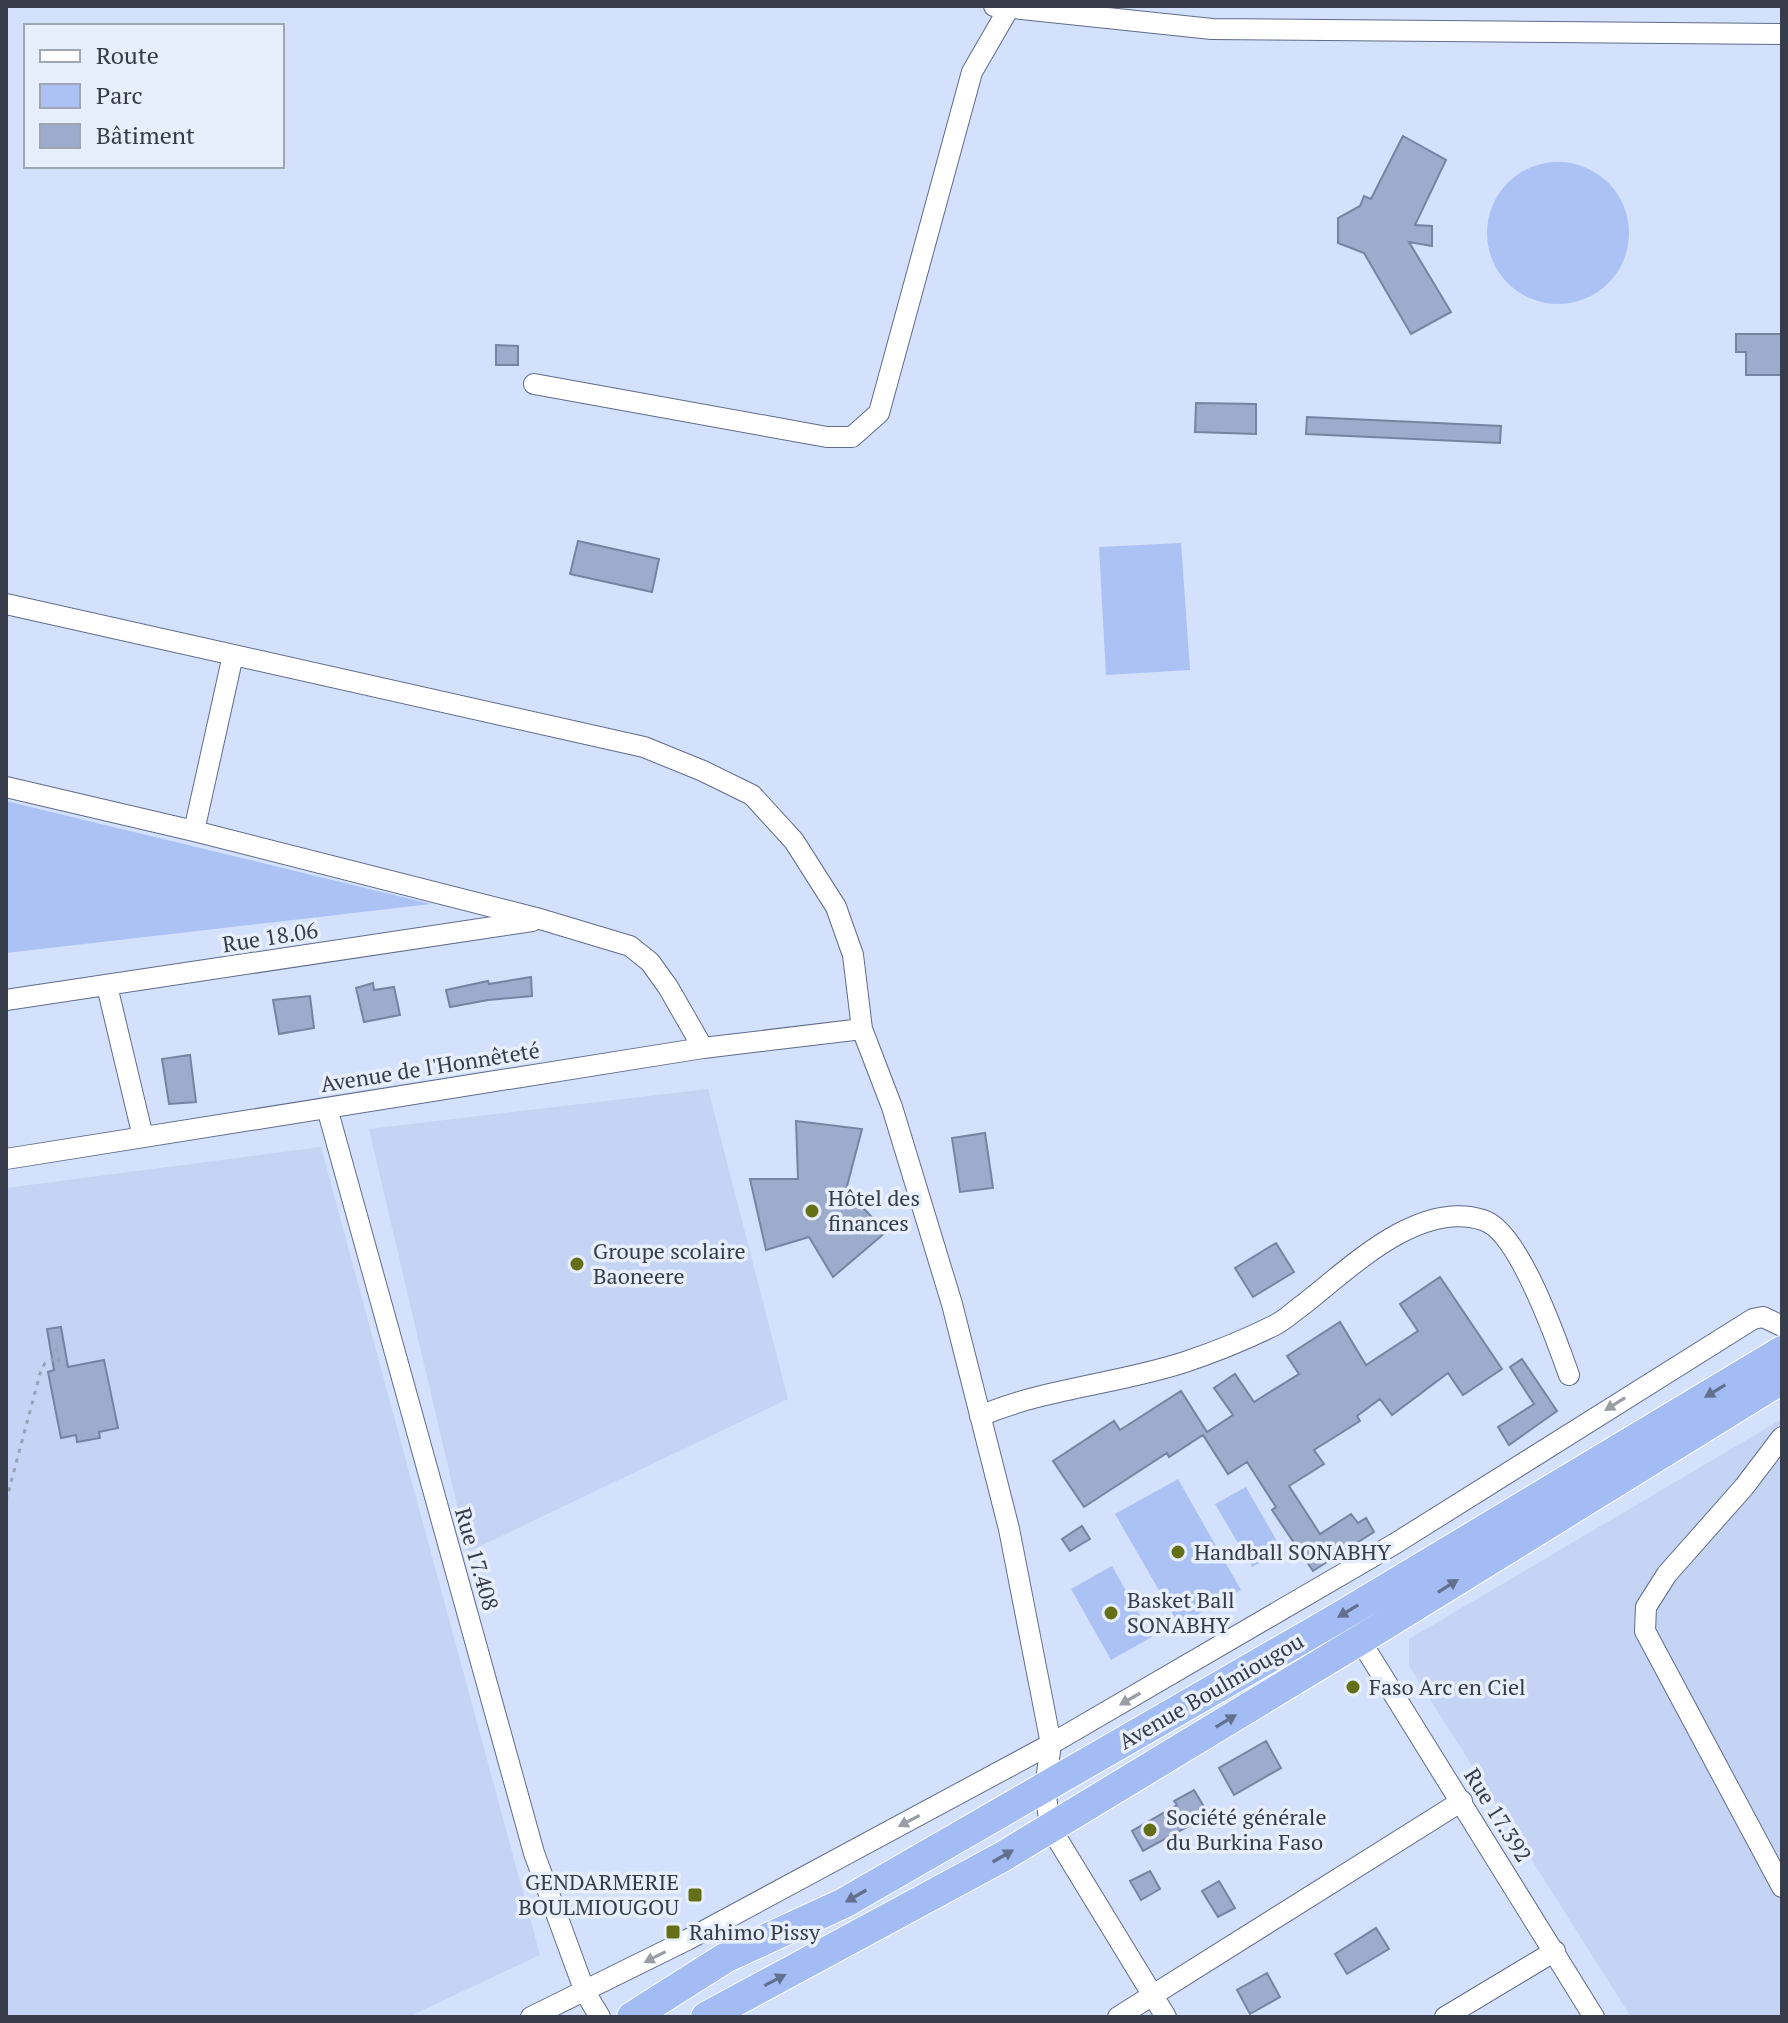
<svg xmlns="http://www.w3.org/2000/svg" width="1788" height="2023" font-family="'PT Serif',serif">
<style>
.built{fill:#c5d4f4}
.green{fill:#acc2f5}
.building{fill:#9daccc;stroke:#7684a3;stroke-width:2}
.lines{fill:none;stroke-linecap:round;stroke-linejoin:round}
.minor-casing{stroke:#5f6c8a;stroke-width:22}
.highway-casing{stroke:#fff;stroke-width:32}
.path{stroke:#97a2b7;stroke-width:3;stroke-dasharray:4 6;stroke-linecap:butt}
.minor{stroke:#fff;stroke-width:20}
.highway{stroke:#a3bcf3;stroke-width:30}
.oneway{fill:#626f8d}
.oneway2{fill:#9a9ea4}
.poi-dot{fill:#656f17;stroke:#e7eefc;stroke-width:3}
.labels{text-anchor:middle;stroke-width:7;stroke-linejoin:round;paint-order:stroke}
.street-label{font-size:22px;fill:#363c49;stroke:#e7eefc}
.poi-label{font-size:22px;fill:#363c49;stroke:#e7eefc;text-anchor:start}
</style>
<rect width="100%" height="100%" fill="#d4e1fc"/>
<path class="built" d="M 708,1089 L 788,1399 L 468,1552 L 369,1129 Z
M 321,1147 L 540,1955 L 408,2017 L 6,2017 L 6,1188 Z
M 1782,1419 L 1782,2017 L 1631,2017 L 1409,1666 L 1409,1639 Z"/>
<path class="green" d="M1487 233a71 71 0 1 1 142 0a71 71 0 1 1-142 0Z
M 1181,543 L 1190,670 L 1106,675 L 1099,547 Z
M 6,801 L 431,904 L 6,953 Z
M 1178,1479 L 1241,1590 L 1179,1625 L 1115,1514 Z
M 1246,1487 L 1282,1550 L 1252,1567 L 1215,1504 Z
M 1112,1566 L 1152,1637 L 1111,1660 L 1071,1589 Z"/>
<path class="building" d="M 1403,136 L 1446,160 L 1415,225 L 1432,226 L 1432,246 L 1409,242 L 1451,312 L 1411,334 L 1364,253 L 1338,243 L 1338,218 L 1360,206 L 1364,196 L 1371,199 Z
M 1736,334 L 1782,334 L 1782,375 L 1746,375 L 1746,352 L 1736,352 Z
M 496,345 L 518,346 L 518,365 L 496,365 Z
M 1196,403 L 1256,404 L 1256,434 L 1195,432 Z
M 1307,417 L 1501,426 L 1500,443 L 1306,434 Z
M 578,541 L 659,559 L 652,592 L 570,574 Z
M 531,977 L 532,996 L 488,1000 L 450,1007 L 446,990 L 488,981 L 489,984 Z
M 373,983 L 374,990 L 394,987 L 400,1015 L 364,1022 L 356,988 Z
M 310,996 L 314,1028 L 279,1034 L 273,1000 Z
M 190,1055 L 196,1102 L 169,1104 L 162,1059 Z
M 796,1121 L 862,1129 L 846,1190 L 886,1232 L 833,1277 L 809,1237 L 766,1250 L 750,1179 L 798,1179 Z
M 985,1133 L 993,1188 L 960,1192 L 952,1138 Z
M 1276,1243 L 1294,1272 L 1253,1297 L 1235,1268 Z
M 1440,1277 L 1502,1369 L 1463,1395 L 1448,1373 L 1392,1415 L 1380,1399 L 1357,1416 L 1360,1421 L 1314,1450 L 1324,1464 L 1289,1486 L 1320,1534 L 1351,1514 L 1358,1523 L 1366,1518 L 1374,1532 L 1313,1571 L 1272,1510 L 1276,1507 L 1247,1462 L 1228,1474 L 1203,1435 L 1169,1457 L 1167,1453 L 1084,1507 L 1053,1461 L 1114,1421 L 1120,1430 L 1181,1391 L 1207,1432 L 1233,1415 L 1214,1388 L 1235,1374 L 1254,1402 L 1299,1374 L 1287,1356 L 1340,1322 L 1366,1365 L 1418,1331 L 1400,1304 Z
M 61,1327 L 68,1367 L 104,1360 L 118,1428 L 99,1432 L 100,1438 L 77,1442 L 76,1435 L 61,1438 L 48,1372 L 54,1370 L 47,1329 Z
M 1522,1359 L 1557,1411 L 1509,1445 L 1498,1427 L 1534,1404 L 1510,1367 Z
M 1082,1526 L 1090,1539 L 1070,1551 L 1062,1539 Z
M 1266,1741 L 1281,1768 L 1234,1795 L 1219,1768 Z
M 1194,1790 L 1209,1815 L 1143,1851 L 1132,1831 L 1177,1805 L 1174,1801 Z
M 1150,1871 L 1160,1889 L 1141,1900 L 1130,1881 Z
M 1219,1881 L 1235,1908 L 1218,1917 L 1202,1891 Z
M 1376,1928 L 1389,1949 L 1347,1974 L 1335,1954 Z
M 1267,1973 L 1280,1997 L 1250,2014 L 1237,1990 Z"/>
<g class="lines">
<g class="minor-casing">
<path id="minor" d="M 994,6 L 1212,29 L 1782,34
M 534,384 L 827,437 L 852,437 L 879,413 L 972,72 L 1009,8
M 6,604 L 644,747 L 703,771 L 752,795 L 794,841 L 836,907 L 853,955 L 862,1029 L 892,1107 L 952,1304 L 1009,1529 L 1051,1744 L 1045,1788 L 1050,1827 L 1166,2017
M 6,787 L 194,831 L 540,919 L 630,946 L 650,962 L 668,987 L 703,1048
M 194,831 L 233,655
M 107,986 L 143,1137
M 6,1000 L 532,921
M 327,1108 L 534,1853 L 585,1992 L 600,2017
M 6,1159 L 703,1048 L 862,1029
M 980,1416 C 1046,1388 1118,1384 1185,1362 C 1215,1352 1247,1339 1275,1325 C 1285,1320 1294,1311 1304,1304 C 1350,1268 1419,1199 1483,1220 C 1519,1231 1556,1339 1569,1375
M 1782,1437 L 1744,1487 L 1667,1574 L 1646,1607 L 1645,1631 L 1782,1887
M 1360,1640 L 1594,2017
M 531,2017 L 687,1940 L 1051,1744 L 1396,1543 L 1753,1319 L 1763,1317 L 1782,1326
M 1118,2017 L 1462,1801
M 1445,2017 L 1555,1951"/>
</g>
<g class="highway-casing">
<path id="highway" d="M 632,2017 L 725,1958 L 844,1903 L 1336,1619 L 1782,1351
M 706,2017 L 1002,1857 L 1360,1640 L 1782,1379"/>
</g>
<path class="path" d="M 56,1348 L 60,1367
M 6,1501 L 41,1370 L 45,1363 L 58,1357"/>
<use href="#minor" class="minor"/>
<use href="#highway" class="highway"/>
</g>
<defs><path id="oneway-solid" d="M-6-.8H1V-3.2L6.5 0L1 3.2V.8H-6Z" transform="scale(2)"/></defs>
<g class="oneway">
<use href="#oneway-solid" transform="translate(1715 1391) rotate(149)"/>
<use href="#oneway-solid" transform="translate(1448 1586) rotate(-32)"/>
<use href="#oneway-solid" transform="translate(1348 1611) rotate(149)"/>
<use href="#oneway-solid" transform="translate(1226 1721) rotate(-31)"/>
<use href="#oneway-solid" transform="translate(1003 1856) rotate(-30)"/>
<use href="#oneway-solid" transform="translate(856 1896) rotate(150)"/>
<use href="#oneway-solid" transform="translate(775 1980) rotate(-28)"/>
</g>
<g class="oneway2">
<use href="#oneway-solid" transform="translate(1615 1404) rotate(148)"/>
<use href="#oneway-solid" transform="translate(1130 1699) rotate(150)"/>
<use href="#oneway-solid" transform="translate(909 1821) rotate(152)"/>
<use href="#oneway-solid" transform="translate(655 1957) rotate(153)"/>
</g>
<g class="poi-dot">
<circle cx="812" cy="1211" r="8"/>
<circle cx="577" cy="1264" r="8"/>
<circle cx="1178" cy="1552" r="8"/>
<circle cx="1111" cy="1613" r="8"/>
<circle cx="1353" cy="1687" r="8"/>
<circle cx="1150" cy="1830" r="8"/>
<rect x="687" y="1887" width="16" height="16" rx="4"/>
<rect x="665" y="1924" width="16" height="16" rx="4"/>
</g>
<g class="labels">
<g class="street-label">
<text transform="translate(270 937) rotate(-9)" y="8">Rue 18.06</text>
<text transform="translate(430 1067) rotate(-9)" y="8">Avenue de l'Honnêteté</text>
<text transform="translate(477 1559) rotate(74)" y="8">Rue 17.408</text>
<text transform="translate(1211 1691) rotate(-30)" y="8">Avenue Boulmiougou</text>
<text transform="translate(1498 1815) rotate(58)" y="8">Rue 17.392</text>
</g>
<g class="poi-label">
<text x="828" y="1206">Hôtel des<tspan x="828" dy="25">finances</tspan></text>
<text x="593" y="1259">Groupe scolaire<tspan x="593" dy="25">Baoneere</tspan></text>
<text x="1194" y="1560">Handball SONABHY</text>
<text x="1127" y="1608">Basket Ball<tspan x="1127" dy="25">SONABHY</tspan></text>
<text x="1369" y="1695">Faso Arc en Ciel</text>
<text x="1166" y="1825">Société générale<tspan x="1166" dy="25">du Burkina Faso</tspan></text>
<text x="679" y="1890" text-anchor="end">GENDARMERIE<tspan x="679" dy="25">BOULMIOUGOU</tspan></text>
<text x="689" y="1940">Rahimo Pissy</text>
</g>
</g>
<rect width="1788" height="2023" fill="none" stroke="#363c49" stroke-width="16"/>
<rect x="24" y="24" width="260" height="144" fill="#e7eefc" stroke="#a0a7b4" stroke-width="2"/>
<rect x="40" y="50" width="40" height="12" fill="#ffffff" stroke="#a0a7b4" stroke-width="2"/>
<text x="96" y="64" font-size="24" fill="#363c49">Route</text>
<rect x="40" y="84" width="40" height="24" fill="#acc2f5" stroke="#a0a7b4" stroke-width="2"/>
<text x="96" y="104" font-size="24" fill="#363c49">Parc</text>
<rect x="40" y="124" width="40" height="24" fill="#9daccc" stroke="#a0a7b4" stroke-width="2"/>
<text x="96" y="144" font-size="24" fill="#363c49">Bâtiment</text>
</svg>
